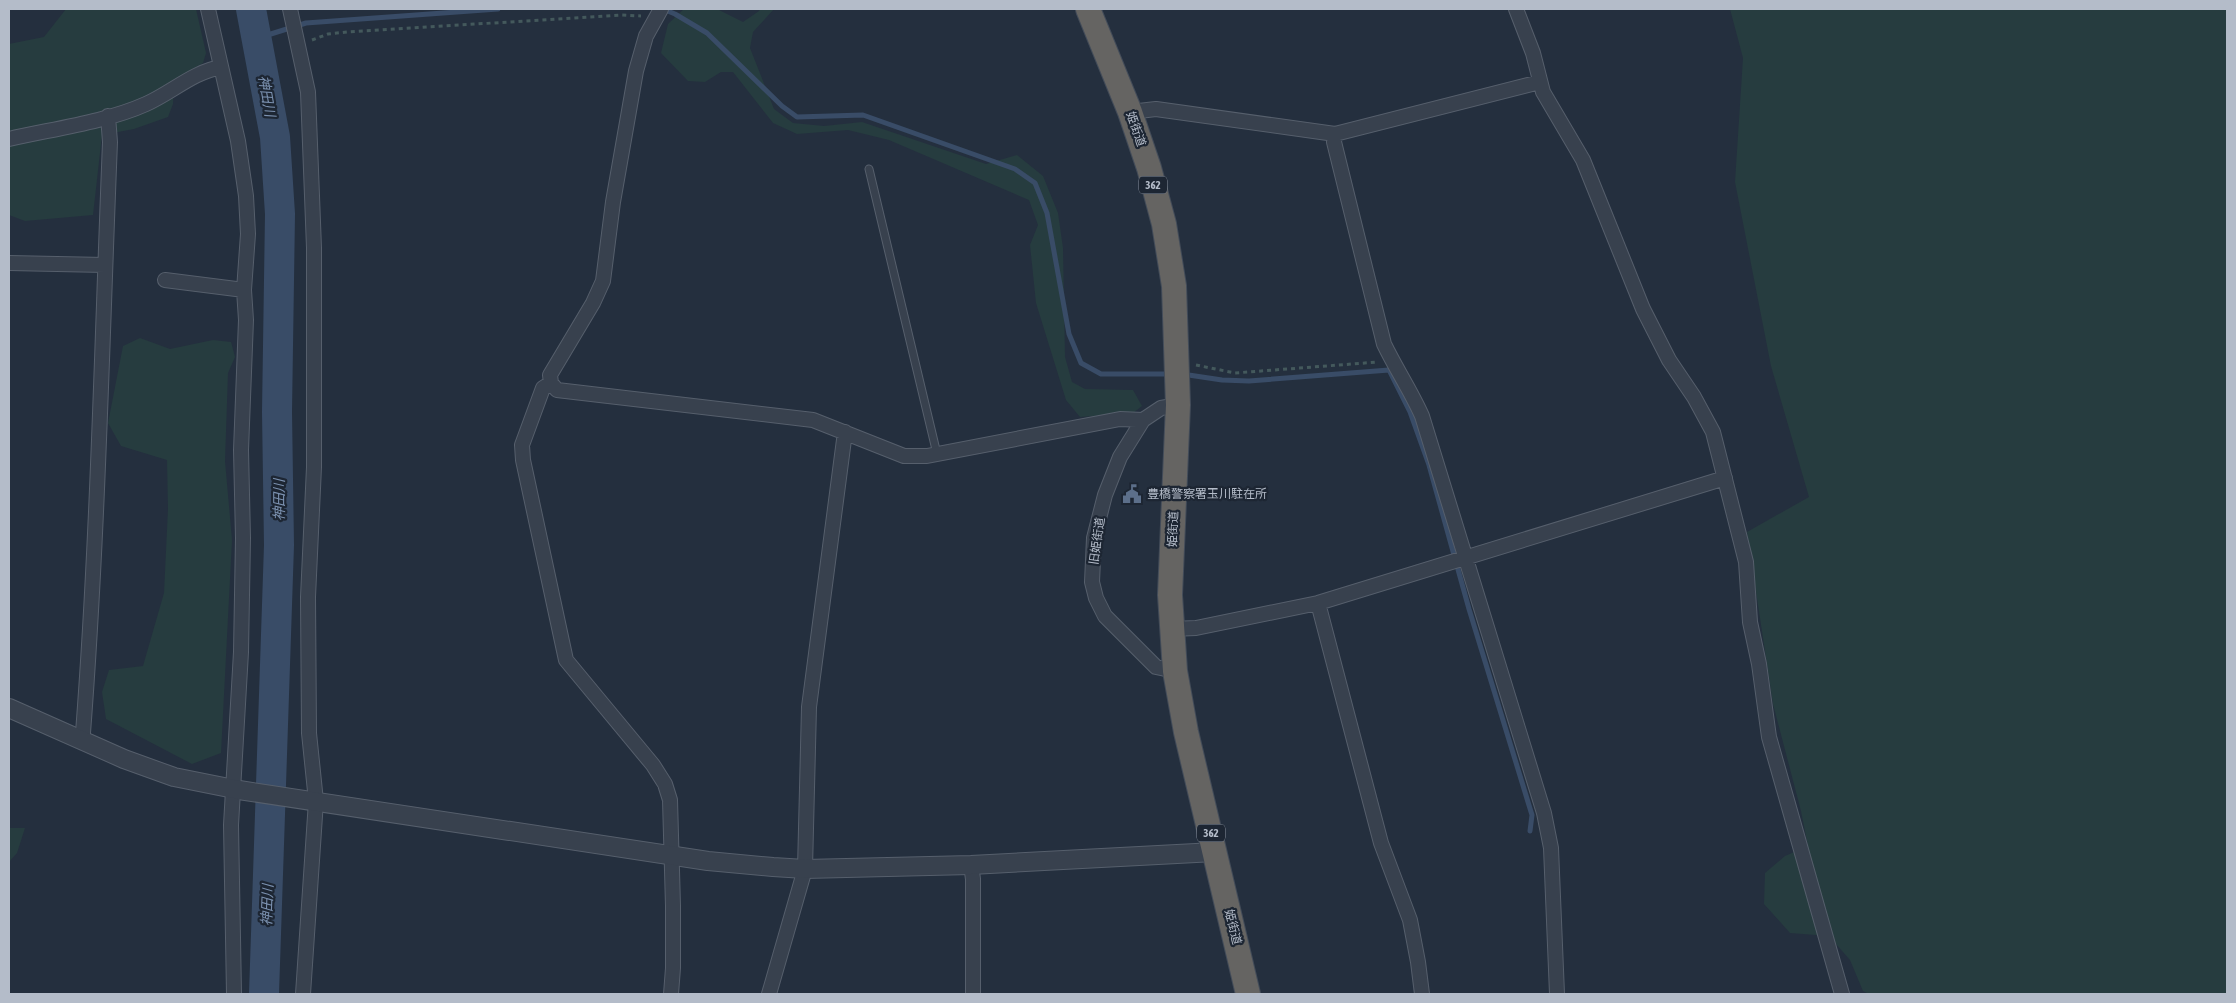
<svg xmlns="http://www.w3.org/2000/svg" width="2236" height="1003" font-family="'Asap Condensed','Noto Sans JP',sans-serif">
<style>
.green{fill:#263c3f}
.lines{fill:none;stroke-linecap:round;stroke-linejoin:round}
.stream{stroke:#394c67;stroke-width:5}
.river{stroke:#394c67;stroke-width:30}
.service-casing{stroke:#565f6c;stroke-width:9}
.minor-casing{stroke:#565f6c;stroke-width:16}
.tertiary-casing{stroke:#565f6c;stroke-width:20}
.trunk-casing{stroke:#434c59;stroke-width:26}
.path{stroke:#44595c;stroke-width:3;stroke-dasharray:4 4;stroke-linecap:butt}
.service{stroke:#38414e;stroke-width:7}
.minor{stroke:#38414e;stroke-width:14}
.tertiary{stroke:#38414e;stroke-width:18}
.trunk{stroke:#656462;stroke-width:24}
.labels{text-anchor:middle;stroke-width:4.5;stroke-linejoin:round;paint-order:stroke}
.shield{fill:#1d2633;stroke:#878f9c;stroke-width:1}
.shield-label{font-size:11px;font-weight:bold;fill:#b4bcc9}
.street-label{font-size:12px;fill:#b4bcc9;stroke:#1d2633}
.poi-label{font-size:12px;fill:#b4bcc9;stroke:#1d2633;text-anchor:start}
.water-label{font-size:14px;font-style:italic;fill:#7c92b1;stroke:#1d2633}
</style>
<rect width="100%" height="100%" fill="#242f3e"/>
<path class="green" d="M 66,9 L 196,9 L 206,53 L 203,63 L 174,80 L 173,104 L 168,117 L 134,129 L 102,135 L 93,215 L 25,221 L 9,215 L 9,44 L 44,37 Z
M 684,9 L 717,9 L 743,22 L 759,11 L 760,9 L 774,9 L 753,32 L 750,48 L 774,109 L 793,123 L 824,126 L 862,122 L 986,164 L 1017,155 L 1043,176 L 1058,213 L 1063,248 L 1065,357 L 1072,382 L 1085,389 L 1133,390 L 1142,406 L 1133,413 L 1080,417 L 1066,400 L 1036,303 L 1030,245 L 1038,225 L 1029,200 L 889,140 L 848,130 L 797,134 L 773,123 L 733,72 L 721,72 L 705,82 L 688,81 L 661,53 L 668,24 Z
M 1730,9 L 2227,9 L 2227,994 L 1869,994 L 1863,991 L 1850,960 L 1829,936 L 1790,933 L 1764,904 L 1765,873 L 1785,856 L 1808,846 L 1801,811 L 1773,704 L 1747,532 L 1809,497 L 1771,366 L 1735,182 L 1743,58 Z
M 140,338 L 170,349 L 213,340 L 231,342 L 235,357 L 228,373 L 225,461 L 232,540 L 221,753 L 192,764 L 106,719 L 102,692 L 109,670 L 143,666 L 164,593 L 168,509 L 167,460 L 121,446 L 108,423 L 123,346 Z
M 9,828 L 25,828 L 17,853 L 9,862 Z"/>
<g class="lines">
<path class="stream" d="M 663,9 L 675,14 L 707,33 L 782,106 L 797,117 L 863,115 L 1015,169 L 1035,183 L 1047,213 L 1069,334 L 1081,363 L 1101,374 L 1171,374
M 258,38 L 306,23 L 498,9
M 1182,374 L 1222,380 L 1249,381 L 1389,370 L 1410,412 L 1429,465 L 1469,609 L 1532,815 L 1530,831"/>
<path class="river" d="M 251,9 L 275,137 L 280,214 L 277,412 L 279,545 L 264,994"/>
<g class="service-casing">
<path id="service" d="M 869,169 L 937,454"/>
</g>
<g class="minor-casing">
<path id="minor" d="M 208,9 L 238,141 L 246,196 L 248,234 L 244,290 L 246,320 L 241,450 L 243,538 L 241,652 L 231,825 L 234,994
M 290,9 L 308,92 L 314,248 L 314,467 L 308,597 L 309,733 L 316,801 L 303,994
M 661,9 L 646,36 L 636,71 L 613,202 L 603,281 L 593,303 L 550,375 L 551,383 L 543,388 L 522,445 L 523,460 L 566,660 L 653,765 L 665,784 L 670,800 L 673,906 L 673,968 L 671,994
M 1516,9 L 1533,53 L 1543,92 L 1583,160 L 1643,309 L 1669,360 L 1694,397 L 1713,432 L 1746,562 L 1750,622 L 1759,664 L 1769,737 L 1842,994
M 1130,112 L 1156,109 L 1335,134 L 1540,82
M 1335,134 L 1334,142 L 1384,344 C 1396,369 1411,391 1422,416 L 1544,813 L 1551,848 L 1557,994
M 9,139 C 52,129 106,122 146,104 C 171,93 193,72 221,67
M 9,263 L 105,265
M 165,280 L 244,290
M 551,383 L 557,390 L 813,420 L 904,456 L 927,456 L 1120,419 L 1143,420
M 1318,603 L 1381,843 L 1410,920 L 1418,962 L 1422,994
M 1171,629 L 1196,628 L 1318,603 L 1725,478
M 1175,671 L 1156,667 L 1105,616 L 1096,598 L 1092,582 L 1094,538 L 1105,495 L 1120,457 L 1143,420 L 1161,408 L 1178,405
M 81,740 L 83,733 C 98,536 102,339 110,142 L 108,116
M 971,865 L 973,879 L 973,994
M 769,994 L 805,869 L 809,707 L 845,432"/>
</g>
<g class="tertiary-casing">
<path id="tertiary" d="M 9,708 L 124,759 L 174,777 L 239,790 L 708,861 L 773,867 L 805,869 L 971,865 L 1215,852"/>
</g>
<g class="trunk-casing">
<path id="trunk" d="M 1088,9 L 1130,112 L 1149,168 L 1164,224 L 1174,286 L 1178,405 L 1170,595 L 1175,671 L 1186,732 L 1248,994"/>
</g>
<path class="path" d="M 312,40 L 328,34 L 347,32 L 622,15 L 641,16
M 1196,365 L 1235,373 L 1378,362"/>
<use href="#service" class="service"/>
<use href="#minor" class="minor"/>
<use href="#tertiary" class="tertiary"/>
<use href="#trunk" class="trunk"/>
</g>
<defs>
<g id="civic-bare" transform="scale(1.5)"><path d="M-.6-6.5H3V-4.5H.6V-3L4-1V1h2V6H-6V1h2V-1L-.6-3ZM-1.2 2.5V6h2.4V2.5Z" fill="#5c6f8a" stroke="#1d2633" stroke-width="2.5" paint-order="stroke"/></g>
</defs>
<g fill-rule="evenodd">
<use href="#civic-bare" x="1132" y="494"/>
</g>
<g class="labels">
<g class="shield">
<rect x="1139" y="176.5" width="28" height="17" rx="4"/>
<rect x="1197" y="824.5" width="28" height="17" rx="4"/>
</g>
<g class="shield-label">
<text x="1153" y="189">362</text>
<text x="1211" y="837">362</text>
</g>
<g class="street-label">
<text transform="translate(1136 129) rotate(71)" y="4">姫街道</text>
<text transform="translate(1173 529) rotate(-88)" y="4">姫街道</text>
<text transform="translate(1097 541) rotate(-82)" y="4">旧姫街道</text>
<text transform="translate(1233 927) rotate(76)" y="4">姫街道</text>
</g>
<g class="poi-label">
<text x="1147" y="498">豊橋警察署玉川駐在所</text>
</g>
<g class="water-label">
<text transform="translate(267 96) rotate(80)" y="5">神田川</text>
<text transform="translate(279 500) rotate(-90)" y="5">神田川</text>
<text transform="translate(267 905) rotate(-88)" y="5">神田川</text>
</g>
</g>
<rect width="2236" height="1003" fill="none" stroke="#b4bcc9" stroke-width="20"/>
</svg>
